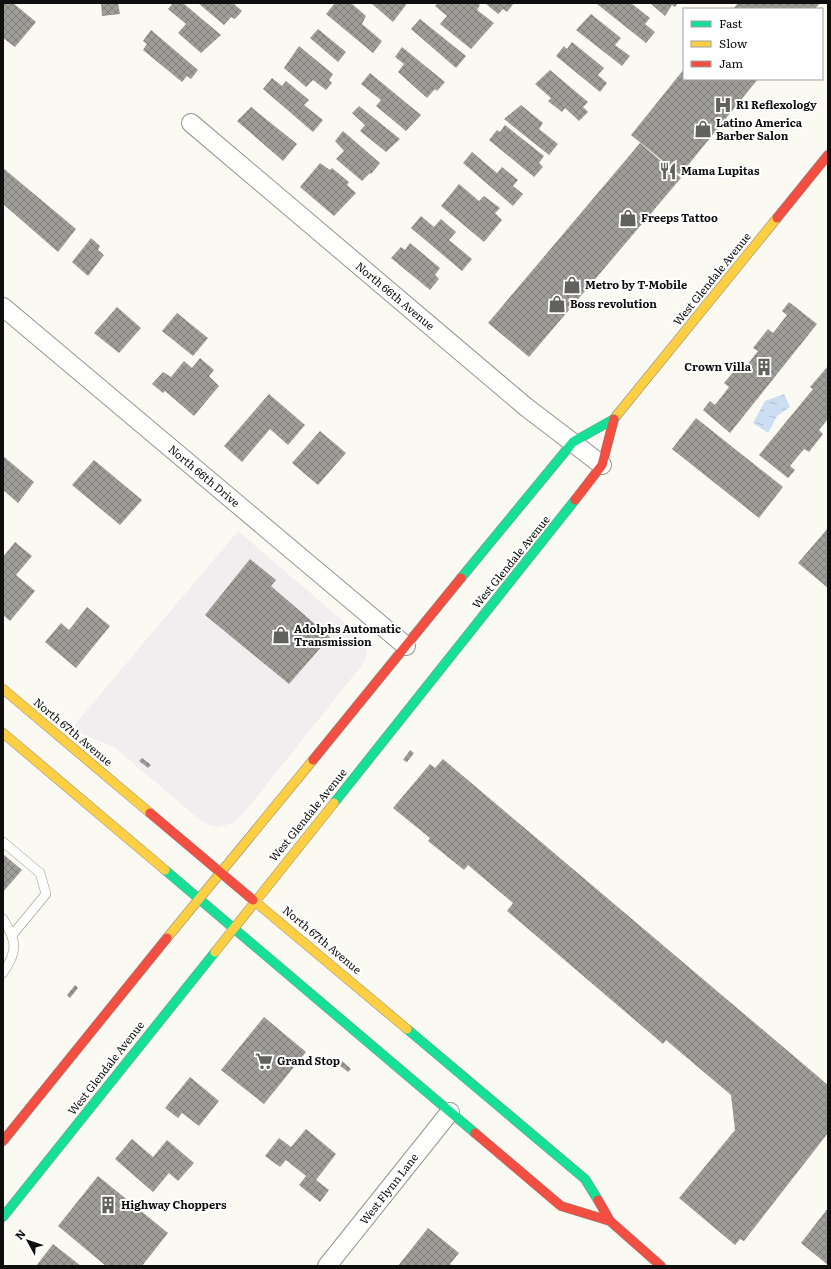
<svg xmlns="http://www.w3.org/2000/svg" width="831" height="1269" font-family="Literata,serif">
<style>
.industrial{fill:#f2edee}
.water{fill:url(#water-ripples)}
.building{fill:url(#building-cross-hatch)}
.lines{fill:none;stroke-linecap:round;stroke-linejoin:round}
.lane-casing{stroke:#949491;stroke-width:10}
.street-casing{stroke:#949491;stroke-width:20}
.fast-casing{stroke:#8b8b87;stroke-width:10}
.slow-casing{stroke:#8b8b87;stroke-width:10}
.jam-casing{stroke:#8b8b87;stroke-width:10}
.lane{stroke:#fefefd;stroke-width:9}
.street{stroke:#fefefd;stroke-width:18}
.fast{stroke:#16e098;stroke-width:9}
.slow{stroke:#ffcf43;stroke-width:9}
.jam{stroke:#f24e42;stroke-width:9}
.labels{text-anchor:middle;stroke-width:4;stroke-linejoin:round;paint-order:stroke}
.poi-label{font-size:11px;font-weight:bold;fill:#0e0e0e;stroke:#fff;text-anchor:start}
.street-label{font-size:11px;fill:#0e0e0e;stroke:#fff}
</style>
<defs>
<pattern id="water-ripples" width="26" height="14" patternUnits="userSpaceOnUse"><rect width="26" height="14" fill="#cbdef2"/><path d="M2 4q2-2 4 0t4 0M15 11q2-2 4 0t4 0" fill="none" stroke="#adbdce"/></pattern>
<pattern id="building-cross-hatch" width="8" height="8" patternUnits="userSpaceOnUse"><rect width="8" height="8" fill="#9e9d98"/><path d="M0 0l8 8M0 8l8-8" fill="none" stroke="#7f7e7a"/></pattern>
</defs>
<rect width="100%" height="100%" fill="#fafaf2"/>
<path class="industrial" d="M 238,531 L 358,634 L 367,647 L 367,654 L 365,661 L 243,814 L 233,823 L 218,827 L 208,825 L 200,820 L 114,747 L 71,729 Z"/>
<path class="water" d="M 784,394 L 790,407 L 777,416 L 768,433 L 753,423 L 765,401 Z"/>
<path class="building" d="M 3,3 L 13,3 L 36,22 L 15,47 L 3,38 Z
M 101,3 L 118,3 L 120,14 L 102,16 Z
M 173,3 L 183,3 L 221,35 L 201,53 L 178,33 L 186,24 L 168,9 Z
M 198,3 L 233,3 L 242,11 L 235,19 L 231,17 L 224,25 Z
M 335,3 L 351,3 L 366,16 L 362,24 L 382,41 L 373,53 L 326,14 Z
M 371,3 L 405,3 L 406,5 L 393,22 Z
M 438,3 L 477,3 L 480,5 L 477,10 L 494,23 L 471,49 L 440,24 L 447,16 L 435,6 Z
M 485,3 L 514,3 L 507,12 L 503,9 L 498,14 Z
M 599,3 L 631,3 L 650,18 L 645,24 L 655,32 L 646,43 L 597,4 Z
M 650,3 L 678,3 L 675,7 L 672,5 L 665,16 Z
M 738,3 L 820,3 L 815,9 L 733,9 Z
M 591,14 L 621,38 L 615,45 L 630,56 L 622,66 L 576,30 Z
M 420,19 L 466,56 L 456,68 L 411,29 Z
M 318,29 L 346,52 L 338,62 L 310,38 Z
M 151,30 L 198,70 L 191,79 L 187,76 L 182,82 L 143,50 L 147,44 L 143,41 Z
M 572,42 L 604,68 L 598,75 L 607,83 L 600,92 L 556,56 L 564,46 L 567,49 Z
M 299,46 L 333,74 L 329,80 L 332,83 L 326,90 L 313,80 L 306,87 L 284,68 Z
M 402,47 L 445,82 L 437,91 L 435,89 L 427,98 L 398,72 L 404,64 L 395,57 Z
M 684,69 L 684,79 L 758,79 L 680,175 L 631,135 Z
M 550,70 L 588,102 L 583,107 L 588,112 L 579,121 L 565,108 L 562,112 L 548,101 L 551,98 L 535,84 Z
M 370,73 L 421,115 L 406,131 L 376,106 L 381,100 L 361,84 Z
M 272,78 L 282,86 L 286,81 L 309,100 L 304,105 L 323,120 L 313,132 L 263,89 Z
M 521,105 L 543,123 L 539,129 L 558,144 L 549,155 L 504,119 Z
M 359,106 L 400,139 L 386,152 L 360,131 L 365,125 L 352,113 Z
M 251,107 L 297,144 L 283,161 L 237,121 Z
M 505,125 L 544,156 L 539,163 L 543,167 L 534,177 L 489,140 L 497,130 L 500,132 Z
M 343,131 L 380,163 L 371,174 L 370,173 L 362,181 L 336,159 L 344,151 L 335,141 Z
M 640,143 L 681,178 L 529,357 L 488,323 Z
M 472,152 L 497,173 L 502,167 L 518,180 L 513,186 L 523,194 L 513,206 L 463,163 Z
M 320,163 L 330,170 L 332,168 L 349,182 L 347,185 L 356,193 L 334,216 L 300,187 Z
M 3,168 L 76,229 L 58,252 L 3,204 Z
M 459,184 L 479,201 L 484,196 L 500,208 L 495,213 L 502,220 L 484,242 L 441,206 Z
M 421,216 L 434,227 L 441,219 L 456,232 L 449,240 L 472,259 L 462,271 L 411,228 Z
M 91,238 L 100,246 L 98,250 L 104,255 L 88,276 L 72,262 Z
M 410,243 L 440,268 L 435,275 L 439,279 L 430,290 L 391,258 L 401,247 L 405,250 Z
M 789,302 L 817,324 L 730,433 L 703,410 L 710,401 L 715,405 L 729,387 L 724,383 L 739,365 L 744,369 L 758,351 L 753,348 L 768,329 L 773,333 L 787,315 L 782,311 Z
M 117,307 L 141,328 L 119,353 L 94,333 Z
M 177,313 L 208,338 L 193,356 L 162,331 Z
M 200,358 L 214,370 L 209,376 L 219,386 L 194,416 L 165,391 L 163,393 L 152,384 L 163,372 L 171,377 L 184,361 L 192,368 Z
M 828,366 L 828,419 L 819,430 L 823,434 L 809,452 L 804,449 L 790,466 L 795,470 L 788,478 L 759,455 L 813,389 L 810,387 Z
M 269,394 L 305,425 L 288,445 L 270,429 L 242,462 L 224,446 Z
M 696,418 L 783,487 L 759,518 L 672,449 Z
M 320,431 L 346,453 L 318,485 L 292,463 Z
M 3,456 L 34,482 L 18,503 L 3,490 Z
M 94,460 L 142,500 L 120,525 L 72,485 Z
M 828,528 L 828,588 L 798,563 Z
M 15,542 L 32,556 L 16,575 L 35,591 L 10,621 L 3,615 L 3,557 Z
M 250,559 L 276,580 L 271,586 L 330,637 L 289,684 L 205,615 Z
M 87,607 L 110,626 L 76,668 L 45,642 L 61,623 L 69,630 Z
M 410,750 L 414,753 L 407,762 L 403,760 Z
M 142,758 L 151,765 L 148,768 L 139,761 Z
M 443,759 L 828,1085 L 828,1133 L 744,1241 L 740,1239 L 735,1245 L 679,1198 L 735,1130 L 731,1095 L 666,1040 L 663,1044 L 507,911 L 513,903 L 468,865 L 464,870 L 428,841 L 430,838 L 393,808 L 430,764 L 435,768 Z
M 3,854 L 22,870 L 3,892 Z
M 75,985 L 78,988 L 70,998 L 67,995 Z
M 264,1017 L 306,1052 L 264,1104 L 221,1070 Z
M 342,1061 L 351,1069 L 348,1072 L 339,1065 Z
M 190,1077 L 219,1101 L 199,1126 L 182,1113 L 178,1118 L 165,1108 Z
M 306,1129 L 336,1154 L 316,1180 L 329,1190 L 320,1202 L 299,1185 L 306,1176 L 286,1160 L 280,1167 L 265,1156 L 279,1138 L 291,1147 Z
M 132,1139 L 153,1157 L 167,1140 L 194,1163 L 178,1181 L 169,1173 L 153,1192 L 115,1159 Z
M 98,1176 L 168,1233 L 142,1266 L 106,1266 L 58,1226 Z
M 828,1208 L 828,1265 L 801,1243 Z
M 428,1228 L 459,1253 L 450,1264 L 452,1266 L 398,1266 Z
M 53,1244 L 81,1266 L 36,1266 Z"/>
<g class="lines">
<g class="lane-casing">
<path id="lane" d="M 3,842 L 40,873 L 46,894 L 13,934
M 3,919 C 17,941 18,951 3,973"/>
</g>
<g class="street-casing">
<path id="street" d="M 191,123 L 526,407 L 602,465
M 3,307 L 406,646
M 327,1266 L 450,1112"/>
</g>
<g class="fast-casing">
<path id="fast" d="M 461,578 L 573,442 L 614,419 L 617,415
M 334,803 L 575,500
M 165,870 L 475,1133
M 407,1029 L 585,1179 L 598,1200
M 3,1217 L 215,952"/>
</g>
<g class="slow-casing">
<path id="slow" d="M 617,415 L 777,218
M 3,689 L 150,813
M 3,733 L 165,870
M 253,900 L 407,1029
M 167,938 L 313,760
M 215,952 L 334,803"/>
</g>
<g class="jam-casing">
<path id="jam" d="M 777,218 L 828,155
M 575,500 L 602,465 L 614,419
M 313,760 L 461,578
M 150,813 L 253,900
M 475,1133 L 561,1206 L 610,1221
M 3,1141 L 167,938
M 598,1200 L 610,1221 L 661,1266"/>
</g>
<use href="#lane" class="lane"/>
<use href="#street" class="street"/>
<use href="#fast" class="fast"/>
<use href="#slow" class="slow"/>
<use href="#jam" class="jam"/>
</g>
<defs>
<g id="hospital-bare" transform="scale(1.38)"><path d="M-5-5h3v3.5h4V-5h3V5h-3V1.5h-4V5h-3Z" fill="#61615e" stroke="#fff" stroke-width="2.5" paint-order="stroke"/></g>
<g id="shop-bare" transform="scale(1.38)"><path d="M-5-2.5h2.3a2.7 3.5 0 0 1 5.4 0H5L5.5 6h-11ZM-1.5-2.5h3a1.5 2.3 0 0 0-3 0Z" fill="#61615e" stroke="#fff" stroke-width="2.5" paint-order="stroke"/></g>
<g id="restaurant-bare" transform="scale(1.38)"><path d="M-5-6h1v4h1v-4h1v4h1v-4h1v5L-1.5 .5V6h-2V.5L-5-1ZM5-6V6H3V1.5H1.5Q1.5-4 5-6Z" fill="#61615e" stroke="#fff" stroke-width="2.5" paint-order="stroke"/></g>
<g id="building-bare" transform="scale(1.38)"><path d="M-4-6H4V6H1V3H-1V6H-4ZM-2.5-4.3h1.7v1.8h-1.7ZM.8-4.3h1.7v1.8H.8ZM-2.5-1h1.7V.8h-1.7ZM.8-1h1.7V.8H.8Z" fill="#61615e" stroke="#fff" stroke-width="2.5" paint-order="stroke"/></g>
<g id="supermarket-bare" transform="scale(1.38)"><path d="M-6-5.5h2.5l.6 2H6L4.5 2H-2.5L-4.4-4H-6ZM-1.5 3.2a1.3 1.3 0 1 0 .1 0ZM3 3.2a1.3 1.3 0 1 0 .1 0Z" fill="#61615e" stroke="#fff" stroke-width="2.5" paint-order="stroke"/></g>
</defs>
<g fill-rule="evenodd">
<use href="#hospital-bare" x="723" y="105"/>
<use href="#shop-bare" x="703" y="129"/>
<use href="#restaurant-bare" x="668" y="171"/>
<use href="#shop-bare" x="628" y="218"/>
<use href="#shop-bare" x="572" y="285"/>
<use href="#shop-bare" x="557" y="304"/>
<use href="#building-bare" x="764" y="367"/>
<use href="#shop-bare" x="281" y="635"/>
<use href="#supermarket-bare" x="264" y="1061"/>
<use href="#building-bare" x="108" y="1205"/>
</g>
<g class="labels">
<g class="poi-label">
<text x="736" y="109">R1 Reflexology</text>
<text x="716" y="127">Latino America<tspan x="716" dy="13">Barber Salon</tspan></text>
<text x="681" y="175">Mama Lupitas</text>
<text x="641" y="222">Freeps Tattoo</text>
<text x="585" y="289">Metro by T-Mobile</text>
<text x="570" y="308">Boss revolution</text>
<text x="751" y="371" text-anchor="end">Crown Villa</text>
<text x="294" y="633">Adolphs Automatic<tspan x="294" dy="13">Transmission</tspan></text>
<text x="277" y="1065">Grand Stop</text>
<text x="121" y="1209">Highway Choppers</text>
</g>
<g class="street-label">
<text transform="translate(712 279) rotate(-51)" y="4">West Glendale Avenue</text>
<text transform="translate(395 296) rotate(40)" y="4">North 66th Avenue</text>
<text transform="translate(204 476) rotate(40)" y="4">North 66th Drive</text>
<text transform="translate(511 562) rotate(-51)" y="4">West Glendale Avenue</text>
<text transform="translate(73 732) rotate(40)" y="4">North 67th Avenue</text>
<text transform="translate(308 815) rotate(-51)" y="4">West Glendale Avenue</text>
<text transform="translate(322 940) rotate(40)" y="4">North 67th Avenue</text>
<text transform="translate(106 1068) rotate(-52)" y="4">West Glendale Avenue</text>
<text transform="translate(389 1189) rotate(-52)" y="4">West Flynn Lane</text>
</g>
</g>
<rect width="831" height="1269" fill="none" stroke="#0e0e0e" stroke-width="8"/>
<rect x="683" y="8" width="140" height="72" fill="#ffffff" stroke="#9f9f9f"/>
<rect x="691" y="21" width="20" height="6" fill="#16e098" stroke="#9f9f9f"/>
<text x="719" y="28" font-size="12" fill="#0e0e0e">Fast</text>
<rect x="691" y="41" width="20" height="6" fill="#ffcf43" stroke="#9f9f9f"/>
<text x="719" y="48" font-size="12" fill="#0e0e0e">Slow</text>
<rect x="691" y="61" width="20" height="6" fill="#f24e42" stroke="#9f9f9f"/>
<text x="719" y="68" font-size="12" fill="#0e0e0e">Jam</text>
<g transform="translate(28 1241) rotate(310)" stroke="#ffffff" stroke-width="3" paint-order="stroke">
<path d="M0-3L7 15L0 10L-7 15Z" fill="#0e0e0e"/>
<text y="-6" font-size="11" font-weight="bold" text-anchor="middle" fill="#0e0e0e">N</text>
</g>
</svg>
